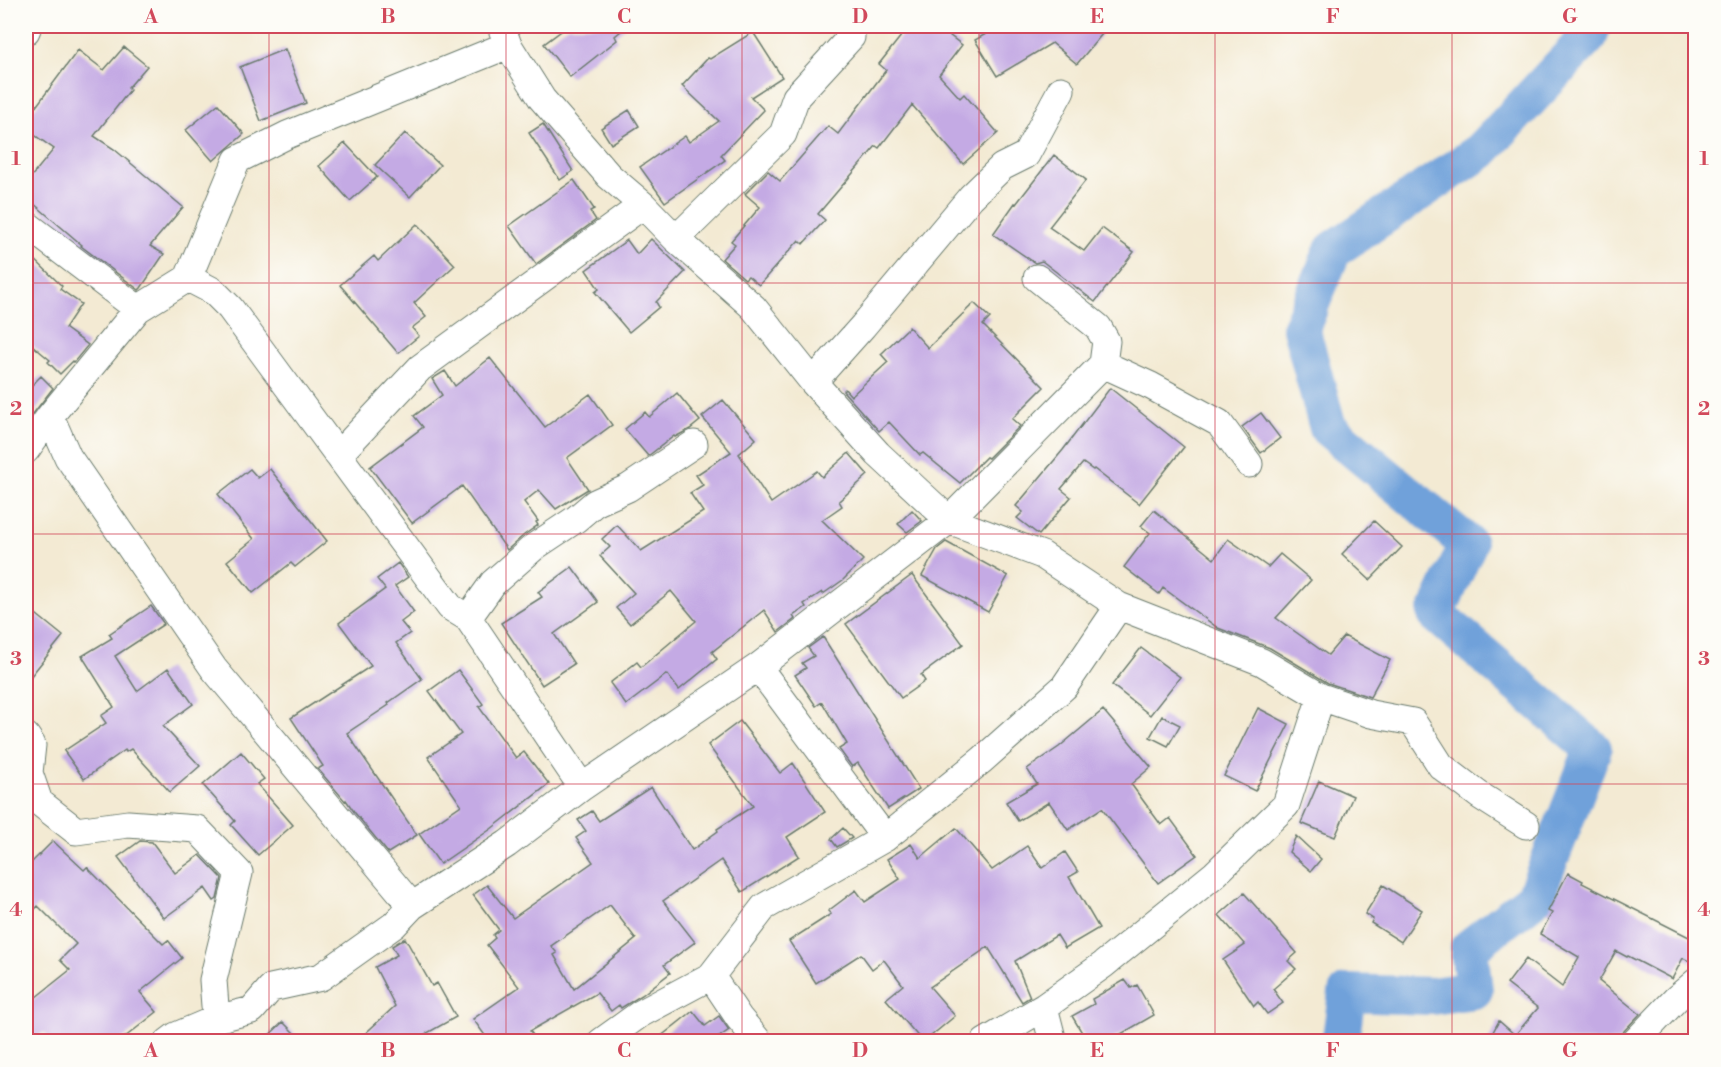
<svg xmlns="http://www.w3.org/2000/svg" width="1721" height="1067" font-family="'Libre Bodoni',serif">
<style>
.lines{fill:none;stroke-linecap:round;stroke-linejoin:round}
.river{stroke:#6fa1da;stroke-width:38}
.building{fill:#c4aae4;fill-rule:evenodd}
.minor-casing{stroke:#697a6c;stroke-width:29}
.minor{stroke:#fff;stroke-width:27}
.grid{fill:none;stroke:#d1495b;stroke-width:1.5;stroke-opacity:0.55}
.neatline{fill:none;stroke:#d1495b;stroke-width:2}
.grid-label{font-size:20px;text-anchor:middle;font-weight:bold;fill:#d1495b}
</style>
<rect width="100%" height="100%" fill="#fdfcf7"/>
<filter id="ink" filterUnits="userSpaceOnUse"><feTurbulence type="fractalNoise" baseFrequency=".0167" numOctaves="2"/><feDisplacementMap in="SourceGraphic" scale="12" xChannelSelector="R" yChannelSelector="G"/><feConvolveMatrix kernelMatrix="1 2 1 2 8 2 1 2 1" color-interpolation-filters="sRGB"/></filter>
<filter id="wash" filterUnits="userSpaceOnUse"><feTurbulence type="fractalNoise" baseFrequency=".008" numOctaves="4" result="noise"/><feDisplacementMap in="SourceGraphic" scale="24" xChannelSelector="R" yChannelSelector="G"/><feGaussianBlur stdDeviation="1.35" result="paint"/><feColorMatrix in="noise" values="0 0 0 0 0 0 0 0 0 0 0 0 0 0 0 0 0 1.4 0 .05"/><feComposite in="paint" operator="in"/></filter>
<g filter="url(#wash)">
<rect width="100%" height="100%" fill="#f3ead3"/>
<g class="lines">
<path class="river" d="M 1345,1042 L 1341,1038 L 1347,993 L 1432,996 L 1474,990 L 1469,948 L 1535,897 L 1593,749 L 1436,614 L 1468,544 L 1328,428 L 1301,328 L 1333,250 L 1481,151 L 1589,36 L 1592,26"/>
</g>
<g id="blocks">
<path class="building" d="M 568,26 L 627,26 L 615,36 L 617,40 L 570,77 L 544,44 Z
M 909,26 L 937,26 L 962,45 L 939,75 L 960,98 L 964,94 L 998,133 L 963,164 L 912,105 L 879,148 L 876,146 L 818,214 L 825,220 L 803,244 L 799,240 L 759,285 L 748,276 L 745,279 L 722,259 L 735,244 L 731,241 L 760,207 L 745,194 L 768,171 L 780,181 L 828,126 L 838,134 L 886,70 L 879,64 Z
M 1000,26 L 1092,26 L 1102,34 L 1077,64 L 1052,43 L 997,76 L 975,40 Z
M 753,32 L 782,77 L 751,97 L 764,110 L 721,155 L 725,160 L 665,202 L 640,167 L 685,136 L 689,142 L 719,121 L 682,86 L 708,58 L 710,59 Z
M 124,47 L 147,66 L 128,88 L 130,90 L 94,136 L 114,149 L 183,207 L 150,246 L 164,254 L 141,288 L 139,290 L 81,246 L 82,245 L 26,197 L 26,183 L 54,149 L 26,129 L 26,120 L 78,50 L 104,70 Z
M 285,49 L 306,103 L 261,121 L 240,67 Z
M 218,104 L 244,134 L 213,161 L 186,130 Z
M 629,110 L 639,126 L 611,144 L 601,128 Z
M 543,124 L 573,171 L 560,180 L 529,133 Z
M 405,133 L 440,165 L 410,197 L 375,165 Z
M 345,143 L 377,177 L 350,201 L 319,166 Z
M 1054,155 L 1086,180 L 1049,227 L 1084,251 L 1102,228 L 1134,252 L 1095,302 L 1042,261 L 1035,263 L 993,234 L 1015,203 L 1016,204 Z
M 574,180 L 594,209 L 590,211 L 596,220 L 536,264 L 509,226 Z
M 417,224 L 455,265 L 414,303 L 426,317 L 412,328 L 419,336 L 398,353 L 340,285 L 374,256 L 378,261 Z
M 651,239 L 685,272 L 656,302 L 659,307 L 629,332 L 595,292 L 599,289 L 586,270 L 627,240 L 637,254 Z
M 26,251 L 62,286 L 60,289 L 81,304 L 65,328 L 88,345 L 74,362 L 73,361 L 60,374 L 48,362 L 50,360 L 26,340 Z
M 974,303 L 990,318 L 983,325 L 1044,387 L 1012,419 L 1020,426 L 988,458 L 986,457 L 960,483 L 923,453 L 920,455 L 889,422 L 879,431 L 843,391 L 845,389 L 851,396 L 888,362 L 881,354 L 909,327 L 928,348 Z
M 490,358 L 545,427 L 590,394 L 612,425 L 567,458 L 588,489 L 556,509 L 539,490 L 524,502 L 538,521 L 536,522 L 538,525 L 524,535 L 507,550 L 462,486 L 412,523 L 370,467 L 423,427 L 414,416 L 442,395 L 432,379 L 445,371 L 455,386 Z
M 41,376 L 53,388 L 26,423 L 26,391 Z
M 1110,388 L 1184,447 L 1139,504 L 1094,469 L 1093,470 L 1083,463 L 1061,489 L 1071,497 L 1039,535 L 1017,518 L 1023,512 L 1016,506 L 1063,450 Z
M 677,393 L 700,421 L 690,429 L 675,437 L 674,436 L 648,456 L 625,429 L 645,412 L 649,417 Z
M 723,400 L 756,439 L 739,454 L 771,503 L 817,471 L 822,477 L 849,453 L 868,475 L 839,501 L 842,506 L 822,520 L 863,560 L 843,580 L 823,594 L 822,592 L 804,604 L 806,607 L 793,616 L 795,619 L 778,632 L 764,610 L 712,652 L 717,659 L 679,690 L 667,674 L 626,705 L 610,683 L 637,662 L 641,667 L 696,621 L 671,591 L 630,624 L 616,608 L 634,593 L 600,556 L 610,547 L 602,539 L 617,525 L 641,551 L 703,512 L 690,493 L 703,485 L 696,475 L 731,452 L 702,417 Z
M 1261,413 L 1280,438 L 1261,453 L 1242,427 Z
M 250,469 L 258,478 L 270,469 L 327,541 L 295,567 L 291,563 L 253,593 L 227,561 L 254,539 L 218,494 Z
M 912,510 L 922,521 L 907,532 L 898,524 Z
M 1154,510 L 1214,559 L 1228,539 L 1268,567 L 1280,554 L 1311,580 L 1276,618 L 1328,655 L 1344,636 L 1390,660 L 1370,697 L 1328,683 L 1270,648 L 1218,628 L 1163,588 L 1159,594 L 1124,567 L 1150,533 L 1141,526 Z
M 1374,521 L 1402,547 L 1370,580 L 1342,554 Z
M 946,542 L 1008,576 L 988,612 L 922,576 L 937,549 Z
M 398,563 L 408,577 L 395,586 L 414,612 L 401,622 L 410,633 L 396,643 L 422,679 L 388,703 L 389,705 L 347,733 L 417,835 L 388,853 L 355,813 L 346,800 L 345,801 L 318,769 L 323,766 L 291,718 L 371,666 L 339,623 L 385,589 L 377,579 Z
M 572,567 L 598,602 L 554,634 L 574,664 L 542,685 L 501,623 L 542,597 L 538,592 Z
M 912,575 L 963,644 L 921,675 L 925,681 L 901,698 L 846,624 Z
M 26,606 L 63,636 L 26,682 Z
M 151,606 L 164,624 L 115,656 L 137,691 L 168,668 L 193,704 L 163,726 L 200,766 L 170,792 L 131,749 L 126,752 L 125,750 L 84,779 L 64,751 L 106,723 L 101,716 L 114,707 L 82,656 L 112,638 L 109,634 Z
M 823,637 L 919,789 L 888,809 L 858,763 L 852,767 L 839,749 L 847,744 L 822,702 L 816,706 L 795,675 L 806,668 L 802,663 L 814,656 L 808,648 Z
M 1141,648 L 1180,677 L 1150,715 L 1112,685 Z
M 458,670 L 483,704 L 479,707 L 516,758 L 524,752 L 549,784 L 491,829 L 440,864 L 419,834 L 461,805 L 428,757 L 461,734 L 429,691 Z
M 1258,708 L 1289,724 L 1255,791 L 1224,776 Z
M 1103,710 L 1151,767 L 1131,784 L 1161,825 L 1170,818 L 1197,855 L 1158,883 L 1102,808 L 1068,830 L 1049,802 L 1018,821 L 1006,802 L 1037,784 L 1027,769 L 1059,747 Z
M 1162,716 L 1180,725 L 1168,746 L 1150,737 Z
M 740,721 L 780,773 L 793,763 L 825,812 L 787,837 L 799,856 L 742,892 L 721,860 L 663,901 L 695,942 L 664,965 L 670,973 L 642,995 L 621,1008 L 619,1005 L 611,1011 L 597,993 L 530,1031 L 537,1041 L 489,1041 L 473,1019 L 519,987 L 487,945 L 495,938 L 493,935 L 499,930 L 473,895 L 487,885 L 513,918 L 593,862 L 576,838 L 586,831 L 578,820 L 592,811 L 599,821 L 651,787 L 692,850 L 718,831 L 717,829 L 753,806 L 708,745 ZM 610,905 L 636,939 L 574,989 L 554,955 L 557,953 L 551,946 Z
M 241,752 L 264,779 L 257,784 L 293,825 L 258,855 L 231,825 L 235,821 L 203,785 Z
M 1319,781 L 1353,796 L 1335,837 L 1301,823 Z
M 843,828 L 852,838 L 837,847 L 831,839 Z
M 956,828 L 992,870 L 1027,846 L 1042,868 L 1065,852 L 1078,872 L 1069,877 L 1099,928 L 1065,948 L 1057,935 L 1015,961 L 1030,997 L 1022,1002 L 988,947 L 930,987 L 955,1016 L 925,1041 L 922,1041 L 886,999 L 903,985 L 884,960 L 872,969 L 861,954 L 816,983 L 789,941 L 831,914 L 828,911 L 856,890 L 865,902 L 900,879 L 887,859 L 911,844 L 920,858 Z
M 1296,836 L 1321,859 L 1311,871 L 1289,852 Z
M 53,841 L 84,870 L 87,867 L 163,944 L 168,940 L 182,958 L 140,992 L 157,1012 L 120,1041 L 52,1041 L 44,1032 L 31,1041 L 26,1041 L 26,1005 L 70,970 L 60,960 L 76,944 L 38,906 L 26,918 L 26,868 Z
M 140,841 L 152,842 L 175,873 L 200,855 L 222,878 L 217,899 L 214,901 L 205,888 L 164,918 L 118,857 Z
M 1568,873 L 1583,881 L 1582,883 L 1695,940 L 1695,964 L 1683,958 L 1672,979 L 1628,956 L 1627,957 L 1616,951 L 1599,981 L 1640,1014 L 1624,1031 L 1619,1041 L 1488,1041 L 1499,1021 L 1515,1035 L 1538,1008 L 1507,984 L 1526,959 L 1562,987 L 1579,957 L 1540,934 L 1552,913 L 1548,911 Z
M 1383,885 L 1422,910 L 1401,942 L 1371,923 L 1373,919 L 1365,914 Z
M 1244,893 L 1297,953 L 1288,961 L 1296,969 L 1273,989 L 1283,1003 L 1267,1014 L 1258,1002 L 1254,1006 L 1223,960 L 1245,945 L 1219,915 Z
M 405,938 L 432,986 L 437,983 L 456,1017 L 413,1041 L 357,1041 L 395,1006 L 375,967 L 397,955 L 392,946 Z
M 1125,980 L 1131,988 L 1137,985 L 1154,1015 L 1109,1041 L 1087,1041 L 1072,1016 L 1094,1004 L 1092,999 Z
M 693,1011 L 705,1026 L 719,1016 L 729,1030 L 716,1039 L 718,1041 L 655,1041 Z
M 283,1022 L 302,1041 L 263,1041 Z"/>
</g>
</g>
<g filter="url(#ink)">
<use href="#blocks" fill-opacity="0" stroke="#697a6c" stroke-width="1.5"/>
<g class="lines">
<g class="minor-casing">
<path id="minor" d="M 501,26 L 508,45 L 542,99 L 609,176 L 643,205 L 676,239 L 753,307 L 813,382 L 878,454 L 949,520 L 1042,555 L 1119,606 L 1262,662 L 1321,697 L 1371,714 L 1413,722 L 1441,766 L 1479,795 L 1526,825
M 26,31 L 28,26
M 26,224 L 138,309
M 676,239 L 783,134 L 796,97 L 851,37
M 1037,278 L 1098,327 L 1106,341 L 1103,364 L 1151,386 L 1219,423 L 1249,464
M 813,382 L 863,326 L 971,197 L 1002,167 L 1026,155 L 1061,90
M 50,416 L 68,457 L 214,669 L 412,906
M 26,450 L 50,416 L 138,309 L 188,278 L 237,160 L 287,135 L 508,45
M 338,455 L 420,368 L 643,205
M 468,618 L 493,583 L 534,547 L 576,519 L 595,503 L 628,488 L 694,444
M 26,736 L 32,745 L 29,773 L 39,802 L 76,831 L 128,824 L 197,829 L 239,873 L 213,980 L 216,1019
M 582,787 L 758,667
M 885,838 L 758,667 L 949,520 L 1103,364
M 711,976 L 739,1018 L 759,1042
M 1044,1007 L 1053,1042
M 168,1042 L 176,1036 L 216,1019 L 252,1010 L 271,988 L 321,977 L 394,925 L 412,906 L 507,844 L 582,787 L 468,618 L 450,607 L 230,308 L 213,291 L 188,278
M 601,1042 L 640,1014 L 711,976 L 764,907 L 885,838 L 982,760 L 1064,687 L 1119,606
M 985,1042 L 1044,1007 L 1103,965 L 1215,874 L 1286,805 L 1321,697
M 1635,1042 L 1676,999 L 1696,982"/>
</g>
<use href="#minor" class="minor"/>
</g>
</g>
<path class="grid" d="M 269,26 L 269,1042M 506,26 L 506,1042M 742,26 L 742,1042M 979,26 L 979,1042M 1215,26 L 1215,1042M 1452,26 L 1452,1042M 26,283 L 1696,283M 26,534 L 1696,534M 26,784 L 1696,784"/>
<rect width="1721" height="1067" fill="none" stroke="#fdfcf7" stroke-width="66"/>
<rect x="33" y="33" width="1655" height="1001" class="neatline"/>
<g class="grid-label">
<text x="151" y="23">A</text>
<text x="388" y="23">B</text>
<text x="624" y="23">C</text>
<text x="860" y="23">D</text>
<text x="1097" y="23">E</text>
<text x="1333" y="23">F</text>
<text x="1570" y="23">G</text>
<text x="16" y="165">1</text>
<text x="1704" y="165">1</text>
<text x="16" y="415">2</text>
<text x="1704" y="415">2</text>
<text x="16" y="665">3</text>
<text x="1704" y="665">3</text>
<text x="16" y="916">4</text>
<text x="1704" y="916">4</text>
<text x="151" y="1057">A</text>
<text x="388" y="1057">B</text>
<text x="624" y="1057">C</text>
<text x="860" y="1057">D</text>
<text x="1097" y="1057">E</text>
<text x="1333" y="1057">F</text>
<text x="1570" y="1057">G</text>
</g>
</svg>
